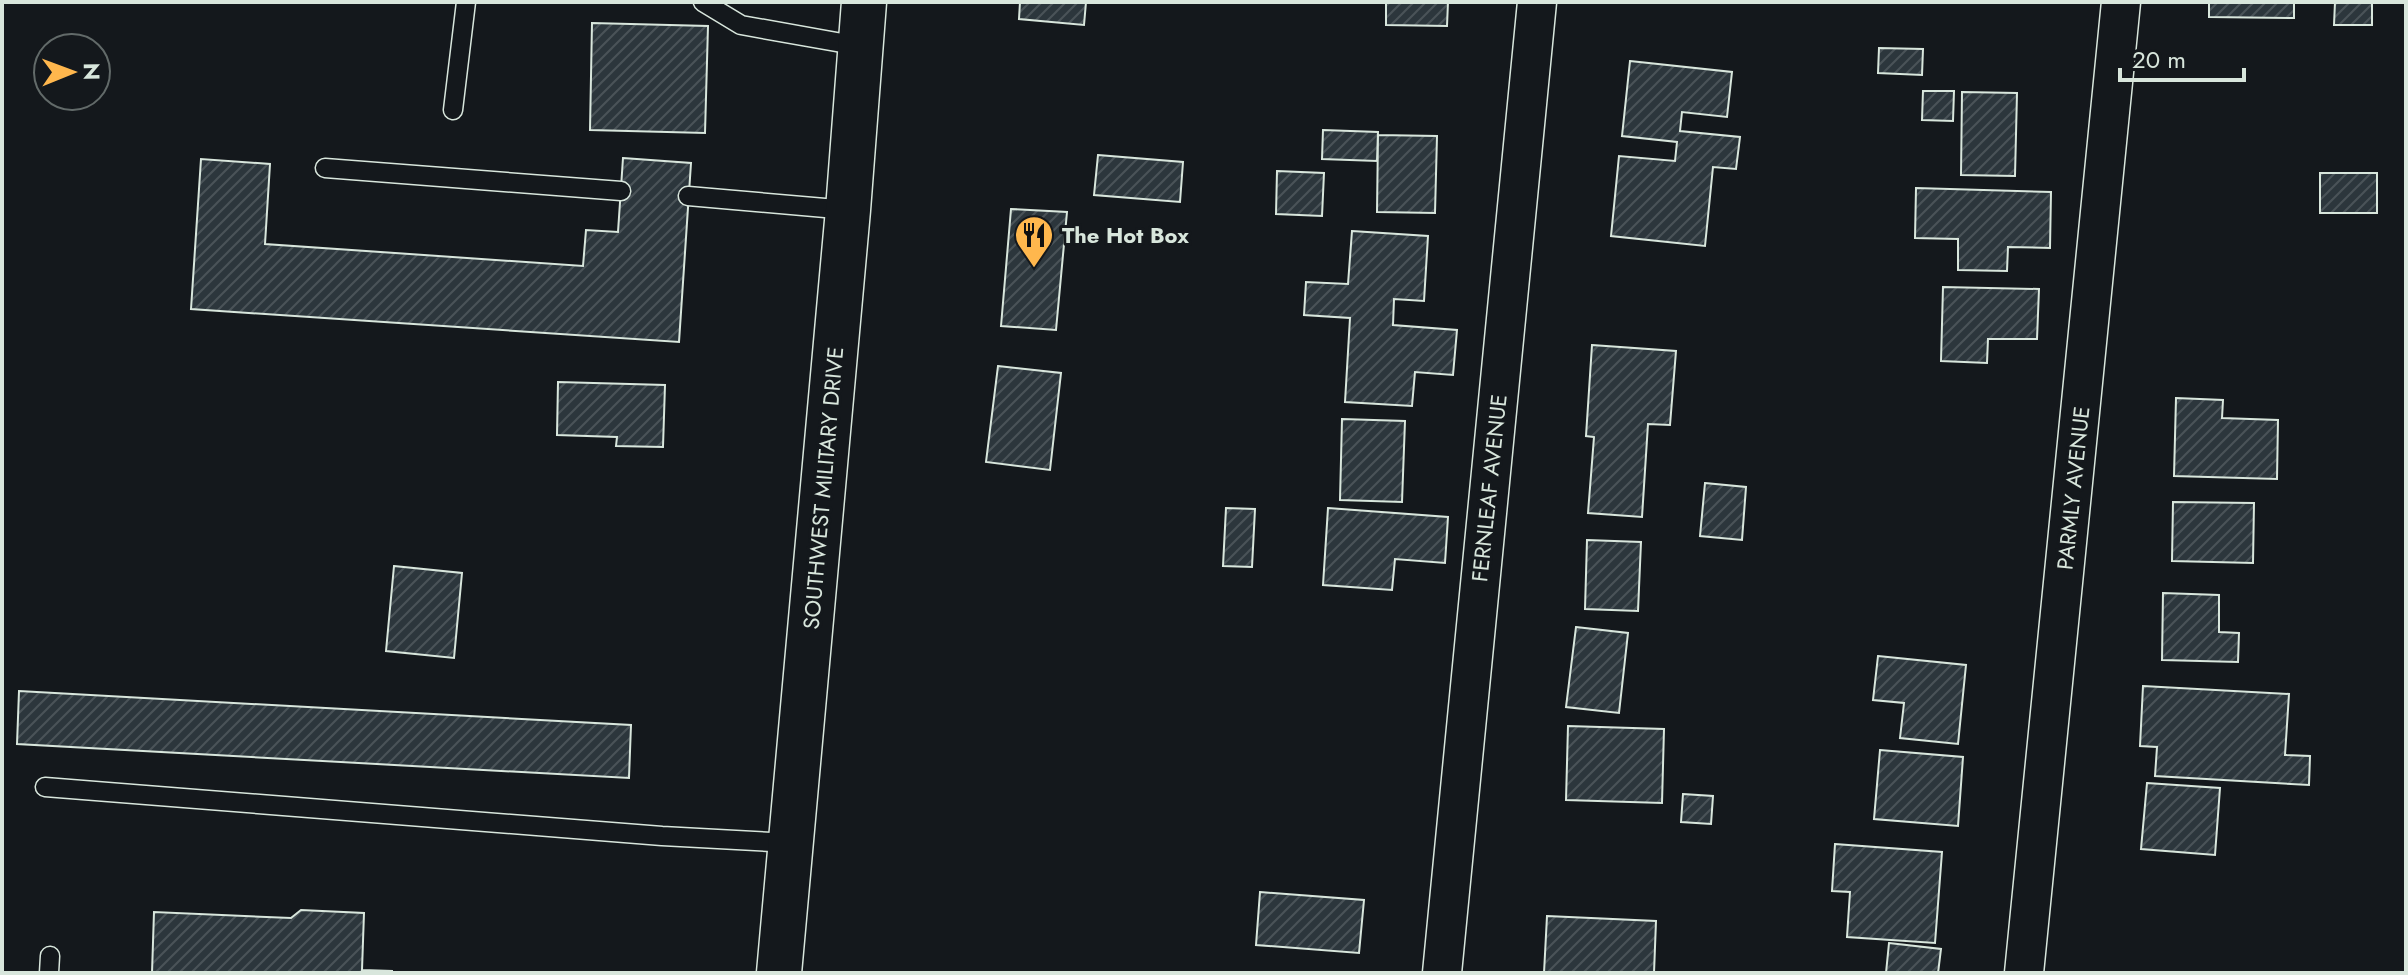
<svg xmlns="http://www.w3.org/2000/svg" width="2408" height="975" font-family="Jost,sans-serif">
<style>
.building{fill:url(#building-hatch);stroke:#d8e6dc;stroke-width:2}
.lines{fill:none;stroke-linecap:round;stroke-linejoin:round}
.lane-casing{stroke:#d8e6dc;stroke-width:21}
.street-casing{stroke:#d8e6dc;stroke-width:41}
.primary-casing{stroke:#d8e6dc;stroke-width:47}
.lane{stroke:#14181c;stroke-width:18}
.street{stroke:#14181c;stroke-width:38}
.primary{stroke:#14181c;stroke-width:44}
.labels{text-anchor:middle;stroke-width:6;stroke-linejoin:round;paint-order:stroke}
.poi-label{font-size:22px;font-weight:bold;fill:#d8e6dc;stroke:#14181c;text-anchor:start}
.street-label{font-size:22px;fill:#d8e6dc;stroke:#14181c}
</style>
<defs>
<pattern id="building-hatch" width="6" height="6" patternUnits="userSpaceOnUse" patternTransform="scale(2)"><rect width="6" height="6" fill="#2c363c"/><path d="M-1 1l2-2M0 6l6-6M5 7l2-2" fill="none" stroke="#4a5358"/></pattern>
</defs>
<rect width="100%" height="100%" fill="#14181c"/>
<path class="building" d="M 1020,2 L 1086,2 L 1084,25 L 1019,19 Z
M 1386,2 L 1448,2 L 1447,26 L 1386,25 Z
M 2209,2 L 2294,2 L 2294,18 L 2209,17 Z
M 2335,2 L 2372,2 L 2372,25 L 2334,25 Z
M 592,23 L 708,26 L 705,133 L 590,130 Z
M 1879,48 L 1923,49 L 1922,75 L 1878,73 Z
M 1630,61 L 1732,72 L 1727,117 L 1682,112 L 1680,131 L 1740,137 L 1736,169 L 1713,167 L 1705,246 L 1611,236 L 1619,156 L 1675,161 L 1677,142 L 1622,136 Z
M 1923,91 L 1954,91 L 1953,121 L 1922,120 Z
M 1962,92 L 2017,93 L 2015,176 L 1961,175 Z
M 1323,130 L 1378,132 L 1377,161 L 1322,159 Z
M 1378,135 L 1437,136 L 1435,213 L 1377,212 Z
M 1098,155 L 1183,162 L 1180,202 L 1094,195 Z
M 623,158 L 691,163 L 679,342 L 191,309 L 201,159 L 270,164 L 265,244 L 583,266 L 586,230 L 618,232 Z
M 1277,171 L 1324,173 L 1322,216 L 1276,214 Z
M 2320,173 L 2377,173 L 2377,213 L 2320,213 Z
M 1916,188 L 2051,192 L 2050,248 L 2008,247 L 2007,271 L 1958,270 L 1958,239 L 1915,238 Z
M 1011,209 L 1067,212 L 1056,330 L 1001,326 Z
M 1352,231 L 1428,236 L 1424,301 L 1394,299 L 1393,325 L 1457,330 L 1453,375 L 1415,372 L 1412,406 L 1345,402 L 1350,318 L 1304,315 L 1306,282 L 1348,284 Z
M 1943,287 L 2039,289 L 2037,339 L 1988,339 L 1987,363 L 1941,361 Z
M 1592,345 L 1676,351 L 1670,425 L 1648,424 L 1642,517 L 1588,513 L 1594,437 L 1586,436 Z
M 998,366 L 1061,373 L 1050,470 L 986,462 Z
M 558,382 L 665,385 L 663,447 L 616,446 L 617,437 L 557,435 Z
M 2176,398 L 2223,400 L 2222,418 L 2278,420 L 2277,479 L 2174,476 Z
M 1342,419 L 1405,421 L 1402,502 L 1340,500 Z
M 1705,483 L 1746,487 L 1742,540 L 1700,536 Z
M 2173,502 L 2254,503 L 2253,563 L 2172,561 Z
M 1226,508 L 1255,509 L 1252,567 L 1223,566 Z
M 1328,508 L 1448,517 L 1445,563 L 1395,559 L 1392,590 L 1323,585 Z
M 1587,540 L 1641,542 L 1638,611 L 1585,609 Z
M 394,566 L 462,573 L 454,658 L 386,651 Z
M 2163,593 L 2219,595 L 2219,632 L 2239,633 L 2238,662 L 2162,660 Z
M 1576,627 L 1628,633 L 1619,713 L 1566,707 Z
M 1878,656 L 1966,665 L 1958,744 L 1900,738 L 1904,703 L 1873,700 Z
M 2143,686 L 2289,694 L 2285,755 L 2310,756 L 2309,785 L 2155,776 L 2157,747 L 2140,746 Z
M 19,691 L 631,725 L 629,778 L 17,744 Z
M 1568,726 L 1664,729 L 1662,803 L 1566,800 Z
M 1880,750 L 1963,757 L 1958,826 L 1874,819 Z
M 2147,783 L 2220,788 L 2215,855 L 2141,849 Z
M 1683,794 L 1713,796 L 1711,824 L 1681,822 Z
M 1835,844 L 1942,852 L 1935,943 L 1847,937 L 1850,892 L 1832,891 Z
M 1260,892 L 1364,900 L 1359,953 L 1256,945 Z
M 301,910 L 364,913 L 362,970 L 392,971 L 392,973 L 152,973 L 154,912 L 291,918 Z
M 1547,916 L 1656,921 L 1654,973 L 1544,973 Z
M 1889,943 L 1941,949 L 1938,973 L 1886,973 Z"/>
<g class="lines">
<g class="lane-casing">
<path id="lane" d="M 703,2 L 741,25 L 859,46
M 453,110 L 466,2
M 325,168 L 621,191
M 688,196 L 848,210
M 45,787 L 662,836 L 791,843
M 49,973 L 50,956"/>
</g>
<g class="street-casing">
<path id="street" d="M 1442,973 L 1537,2
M 2024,973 L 2121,2"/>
</g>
<g class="primary-casing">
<path id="primary" d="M 779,973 L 848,210 L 864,2"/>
</g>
<use href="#lane" class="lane"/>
<use href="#street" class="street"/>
<use href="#primary" class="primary"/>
</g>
<defs>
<g id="restaurant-pin" transform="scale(2)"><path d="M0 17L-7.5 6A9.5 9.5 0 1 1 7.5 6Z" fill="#ffb74d" stroke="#14181c"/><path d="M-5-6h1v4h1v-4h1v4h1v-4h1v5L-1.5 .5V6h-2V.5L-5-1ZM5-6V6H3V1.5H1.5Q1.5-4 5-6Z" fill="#111"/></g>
</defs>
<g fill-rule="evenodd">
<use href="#restaurant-pin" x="1034" y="235"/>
</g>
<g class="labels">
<g class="poi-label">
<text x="1062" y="243">The Hot Box</text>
</g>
<g class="street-label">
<text transform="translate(823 488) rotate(-85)" y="8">SOUTHWEST MILITARY DRIVE</text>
<text transform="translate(1489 488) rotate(-84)" y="8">FERNLEAF AVENUE</text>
<text transform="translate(2073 488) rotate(-84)" y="8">PARMLY AVENUE</text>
</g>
</g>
<rect width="2408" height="975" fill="none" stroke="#d8e6dc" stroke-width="8"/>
<g transform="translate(72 72) rotate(89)"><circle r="38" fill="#14181c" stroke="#626a69" stroke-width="2"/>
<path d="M0-6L14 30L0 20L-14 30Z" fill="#ffb74d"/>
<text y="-12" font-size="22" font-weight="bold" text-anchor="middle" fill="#d8e6dc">N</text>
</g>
<path d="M2120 68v12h124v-12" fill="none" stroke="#d8e6dc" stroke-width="4"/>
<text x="2132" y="68" font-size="24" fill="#d8e6dc" stroke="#14181c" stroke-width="6" paint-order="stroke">20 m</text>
</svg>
